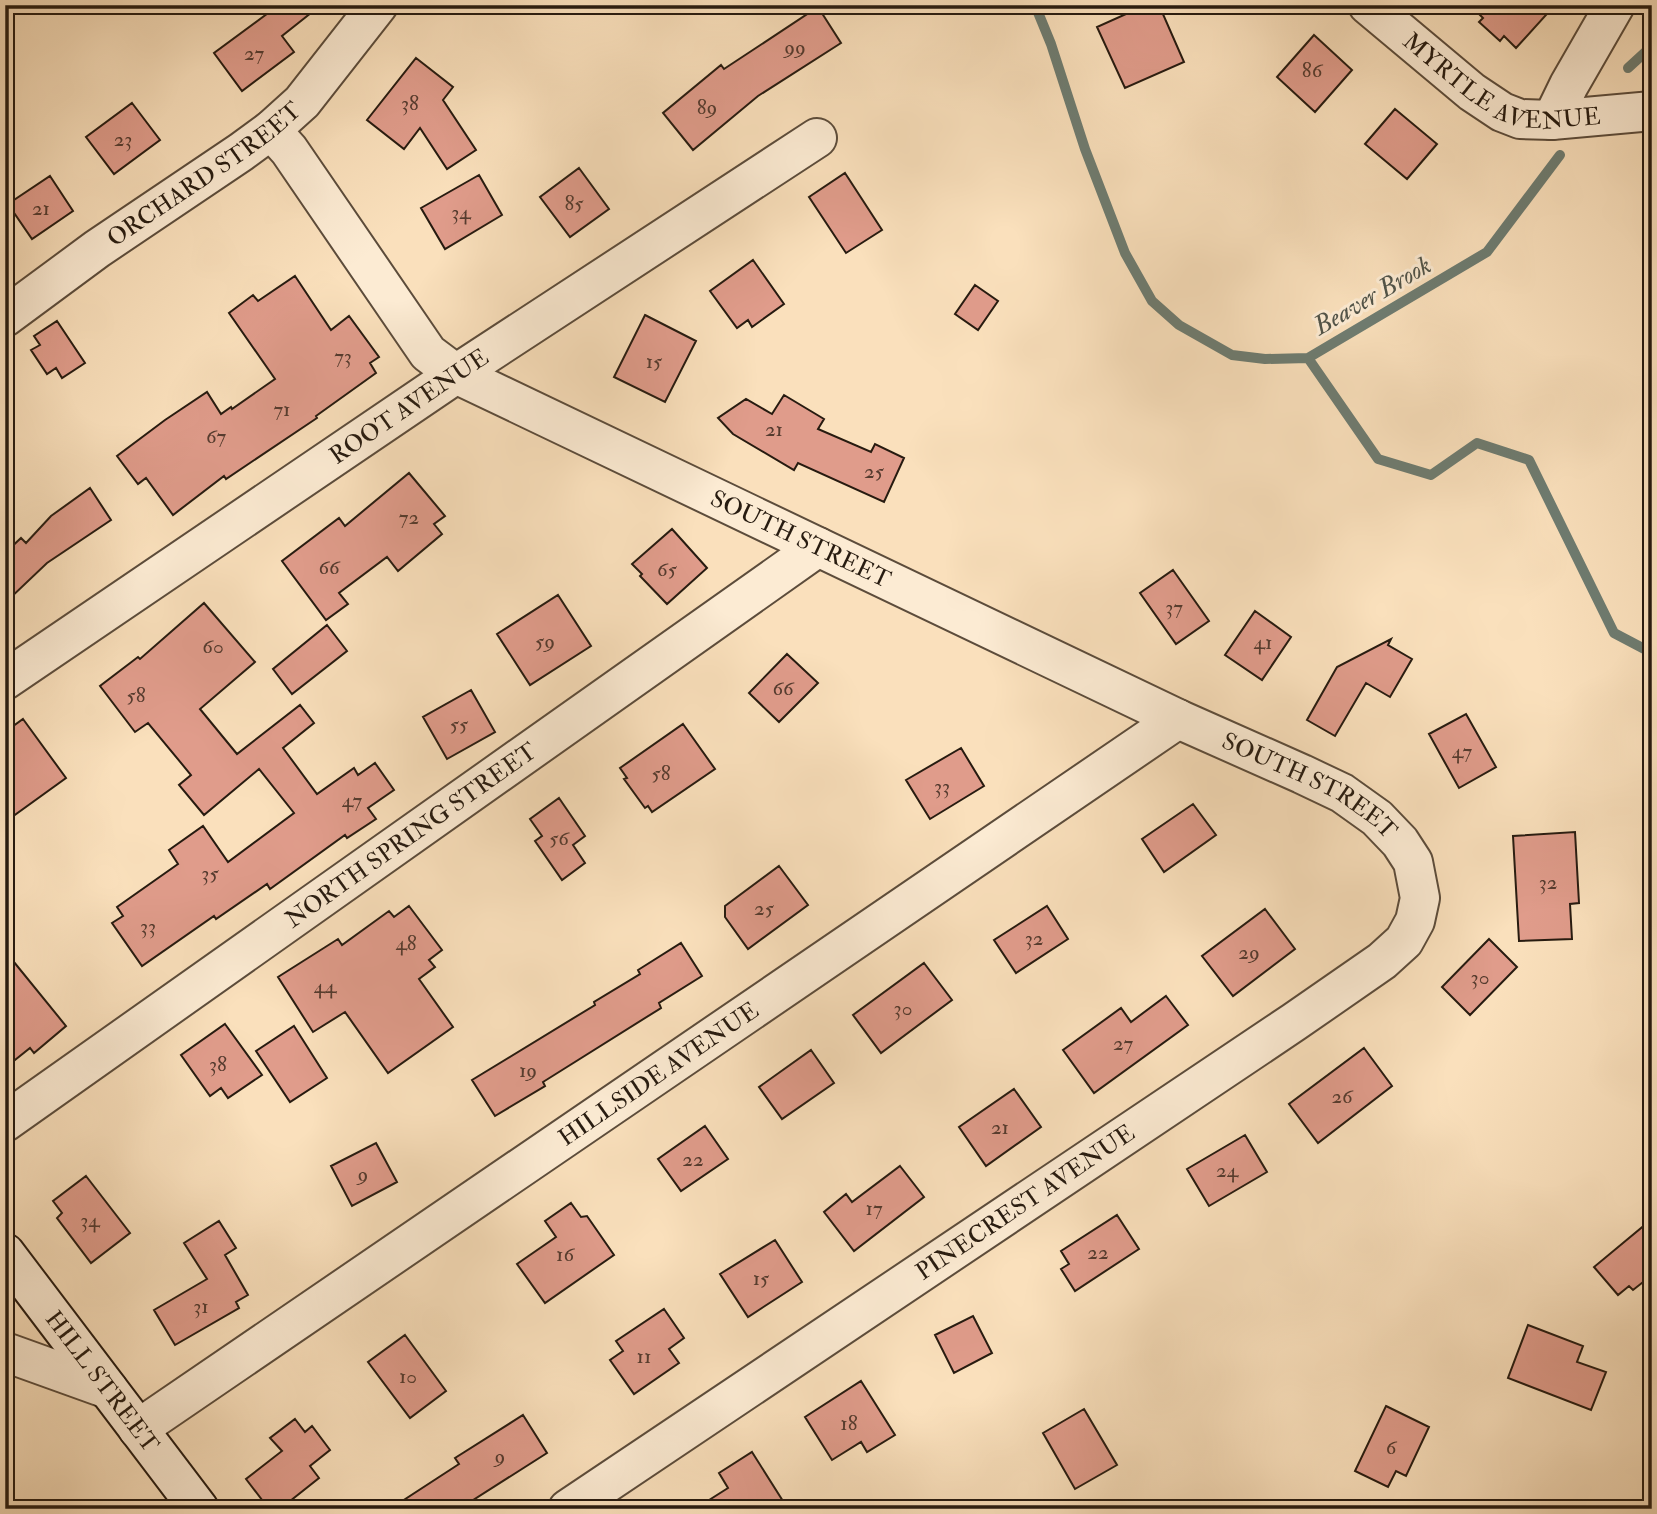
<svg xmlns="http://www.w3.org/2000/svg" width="1657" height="1514" font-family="'IM FELL Double Pica',serif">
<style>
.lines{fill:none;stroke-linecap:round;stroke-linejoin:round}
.stream{stroke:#6e7c71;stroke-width:10}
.building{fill:#e09c8b;stroke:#271b10;stroke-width:2}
.street-casing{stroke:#5c4c3b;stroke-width:42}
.secondary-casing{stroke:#271b10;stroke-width:42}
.street{stroke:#fcebd3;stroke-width:38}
.secondary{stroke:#fcebd3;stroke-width:38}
.labels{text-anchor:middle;stroke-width:6;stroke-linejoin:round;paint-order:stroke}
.number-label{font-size:21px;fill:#553b2f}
.street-label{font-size:24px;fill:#271b10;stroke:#fcebd3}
.water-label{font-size:26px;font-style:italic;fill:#515449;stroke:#fcebd3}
</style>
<rect width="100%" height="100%" fill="#fae0bc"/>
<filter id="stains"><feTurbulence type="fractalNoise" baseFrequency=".00286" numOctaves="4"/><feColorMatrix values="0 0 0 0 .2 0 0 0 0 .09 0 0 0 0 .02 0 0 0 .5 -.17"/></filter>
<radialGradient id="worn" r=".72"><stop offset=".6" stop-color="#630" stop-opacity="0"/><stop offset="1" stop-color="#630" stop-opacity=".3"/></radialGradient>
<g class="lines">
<path class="stream" d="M 1035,5 L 1051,44 L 1085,149 L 1125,253 L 1152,301 L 1179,325 L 1232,355 L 1265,359 L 1308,358 L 1487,252 L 1560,155
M 1628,68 L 1652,46
M 1308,358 L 1378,459 L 1431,475 L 1477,443 L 1529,460 L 1614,633 L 1652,653"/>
</g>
<path class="building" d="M 279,5 L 321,5 L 282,36 L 294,52 L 242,91 L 214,53 Z
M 1146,5 L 1159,5 L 1184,62 L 1125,88 L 1097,27 Z
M 1470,5 L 1555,5 L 1516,48 L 1504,36 L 1500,41 L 1479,22 L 1483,18 Z
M 818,7 L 841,43 L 758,96 L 693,150 L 663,113 L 721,65 L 724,69 Z
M 1314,35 L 1352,70 L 1315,112 L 1277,77 Z
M 416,58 L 453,87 L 443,100 L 476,150 L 447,169 L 420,128 L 404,149 L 367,120 Z
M 132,103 L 160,140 L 114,174 L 86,137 Z
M 1395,109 L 1437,144 L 1407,179 L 1365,144 Z
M 579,168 L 609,209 L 570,237 L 540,197 Z
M 845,173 L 882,230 L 846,253 L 809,197 Z
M 479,175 L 502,215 L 445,249 L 421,208 Z
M 50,176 L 73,211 L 32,239 L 8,204 Z
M 753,260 L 784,304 L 752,327 L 748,320 L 737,328 L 710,291 Z
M 295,276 L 331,330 L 349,316 L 379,357 L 370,363 L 376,373 L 316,416 L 317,418 L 226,479 L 224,476 L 173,515 L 146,478 L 138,484 L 117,456 L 165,420 L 207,392 L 221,414 L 231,407 L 232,409 L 275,379 L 229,313 L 253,295 L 258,301 Z
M 975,285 L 998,301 L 978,330 L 955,314 Z
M 645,315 L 696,341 L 665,402 L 614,377 Z
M 57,321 L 85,363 L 62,378 L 56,368 L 47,374 L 31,350 L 40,345 L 34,336 Z
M 784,395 L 824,419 L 818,429 L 871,452 L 875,444 L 904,458 L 884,502 L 798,463 L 794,470 L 733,434 L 718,418 L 746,399 L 772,414 Z
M 409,473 L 445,516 L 434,524 L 442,534 L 398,571 L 387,557 L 339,593 L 348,604 L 326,620 L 282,561 L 339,518 L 345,526 Z
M 90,488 L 111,520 L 47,563 L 5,603 L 5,553 L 21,538 L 26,543 L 51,516 Z
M 672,529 L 707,568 L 667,604 L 640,576 L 642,574 L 632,564 Z
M 1173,570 L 1209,621 L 1176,644 L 1140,593 Z
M 558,595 L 591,646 L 530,685 L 497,634 Z
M 204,603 L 255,662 L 200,709 L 237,754 L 300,705 L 314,723 L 283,748 L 317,794 L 354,768 L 358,775 L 375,763 L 394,790 L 368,808 L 376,819 L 347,838 L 345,835 L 270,889 L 267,884 L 216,919 L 214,916 L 142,966 L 112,923 L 123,916 L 117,907 L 178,864 L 169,850 L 203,826 L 228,862 L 294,813 L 259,769 L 204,815 L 179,785 L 191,775 L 148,723 L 135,732 L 100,686 L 138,657 L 140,659 Z
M 1255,611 L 1291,637 L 1262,680 L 1225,655 Z
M 327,625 L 347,651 L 292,694 L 273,669 Z
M 1391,639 L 1388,645 L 1412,659 L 1390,697 L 1366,683 L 1335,736 L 1307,720 L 1337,667 Z
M 787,654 L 818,683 L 779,722 L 749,693 Z
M 471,690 L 495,732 L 447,759 L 423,717 Z
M 1466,714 L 1496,767 L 1459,788 L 1429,734 Z
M 23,719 L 66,778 L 5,822 L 5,732 Z
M 683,724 L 715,769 L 652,812 L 648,806 L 645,808 L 624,779 L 627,778 L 620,768 Z
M 961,748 L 984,786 L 930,819 L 906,780 Z
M 559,798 L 585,836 L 573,845 L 585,863 L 562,880 L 535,841 L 542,836 L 530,819 Z
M 1193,804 L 1216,835 L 1164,872 L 1142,839 Z
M 1575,832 L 1579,903 L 1570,904 L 1572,939 L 1519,941 L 1513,836 Z
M 779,866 L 808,905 L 748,949 L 725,917 L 725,906 Z
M 409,906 L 442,950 L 429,960 L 435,967 L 419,979 L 453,1027 L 388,1073 L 345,1012 L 313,1032 L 278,977 L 338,939 L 342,945 L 389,911 L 394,917 Z
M 1047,906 L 1068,939 L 1016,973 L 994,940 Z
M 1265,909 L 1295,949 L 1233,996 L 1202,956 Z
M 1489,939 L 1517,967 L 1470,1015 L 1442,987 Z
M 681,943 L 702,976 L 659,1003 L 661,1008 L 543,1082 L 545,1086 L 495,1116 L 472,1080 L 595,1005 L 594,1002 L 640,974 L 638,970 Z
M 5,951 L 66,1026 L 34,1053 L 30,1048 L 5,1068 Z
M 924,963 L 952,1000 L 881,1053 L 853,1015 Z
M 1166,996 L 1188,1025 L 1094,1093 L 1063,1050 L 1121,1008 L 1131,1022 Z
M 225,1024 L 262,1075 L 228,1098 L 221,1088 L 210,1096 L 181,1055 Z
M 294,1026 L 327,1078 L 290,1102 L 256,1051 Z
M 1364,1048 L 1392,1086 L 1318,1143 L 1289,1104 Z
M 811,1050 L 834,1083 L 782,1119 L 759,1087 Z
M 1014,1089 L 1041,1127 L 986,1166 L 959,1127 Z
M 705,1126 L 728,1159 L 681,1191 L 658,1159 Z
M 1245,1135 L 1267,1172 L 1209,1206 L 1187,1169 Z
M 376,1143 L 397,1182 L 352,1206 L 331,1166 Z
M 900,1166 L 924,1197 L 854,1251 L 824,1212 L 846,1194 L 852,1202 Z
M 86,1176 L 130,1233 L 91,1263 L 57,1218 L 62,1213 L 53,1201 Z
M 571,1203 L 581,1217 L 587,1216 L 614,1255 L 545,1303 L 517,1264 L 556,1237 L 545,1221 Z
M 1117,1215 L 1139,1249 L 1075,1291 L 1061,1269 L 1069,1264 L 1061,1251 Z
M 1652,1219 L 1652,1275 L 1633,1290 L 1629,1286 L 1618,1295 L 1594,1267 Z
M 219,1221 L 236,1248 L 225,1255 L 248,1295 L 236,1302 L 239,1308 L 175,1345 L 154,1310 L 207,1279 L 184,1243 Z
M 775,1240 L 802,1282 L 748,1317 L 720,1274 Z
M 664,1309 L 684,1338 L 669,1349 L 679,1363 L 634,1394 L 610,1360 L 623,1351 L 616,1341 Z
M 973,1316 L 992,1353 L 954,1373 L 935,1335 Z
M 1528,1325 L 1583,1346 L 1577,1362 L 1606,1372 L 1591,1410 L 1508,1378 Z
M 405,1335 L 446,1391 L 410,1418 L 368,1362 Z
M 861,1381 L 895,1435 L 867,1452 L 861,1442 L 832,1460 L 805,1417 Z
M 1386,1406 L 1429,1427 L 1406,1476 L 1396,1471 L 1388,1487 L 1355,1471 Z
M 1084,1409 L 1117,1465 L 1075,1489 L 1043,1433 Z
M 523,1415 L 547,1453 L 459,1509 L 390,1509 L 459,1464 L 455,1458 Z
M 295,1419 L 305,1432 L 312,1426 L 330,1450 L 310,1466 L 319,1478 L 280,1509 L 269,1509 L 246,1479 L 282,1451 L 270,1438 Z
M 752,1452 L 788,1509 L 695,1509 L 728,1488 L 719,1473 Z"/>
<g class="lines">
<g class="street-casing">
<g id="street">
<path id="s1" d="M 1368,5 L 1472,92 L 1502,112 L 1520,119 L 1552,120 L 1652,111"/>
<path d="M 1552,120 L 1569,85 L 1615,5"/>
<path id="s2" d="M 271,130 L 289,150 L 428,353 L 456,374 L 1178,719 L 1302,774 L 1342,793 L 1377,818 L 1400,842 L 1413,862 L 1420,898 L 1415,921 L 1404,941 L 1382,961 L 1294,1022 L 568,1509"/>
<path id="s3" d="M 5,317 L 97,249 L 241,152 L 271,130 L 302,102 L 378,5"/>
<path id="s4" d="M 5,680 L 456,374 L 817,138"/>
<path id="s5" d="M 5,1122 L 818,547"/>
<path d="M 5,1352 L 108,1389"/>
<path id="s6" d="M 138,1429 L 1178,719"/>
</g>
</g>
<g class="secondary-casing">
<g id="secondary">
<path id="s7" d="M 5,1253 L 199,1509"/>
</g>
</g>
<use href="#street" class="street"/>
<use href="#secondary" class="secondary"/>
</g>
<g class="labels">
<g class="number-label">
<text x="795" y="54">99</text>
<text x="254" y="60">27</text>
<text x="1312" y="77">86</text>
<text x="410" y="110">38</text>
<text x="707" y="114">89</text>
<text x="123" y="146">23</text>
<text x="574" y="210">85</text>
<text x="41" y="215">21</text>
<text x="461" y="219">34</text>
<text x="343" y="363">73</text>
<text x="654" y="368">15</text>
<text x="282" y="416">71</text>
<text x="774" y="436">21</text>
<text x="216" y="443">67</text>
<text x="874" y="478">25</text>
<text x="409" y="524">72</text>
<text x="329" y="574">66</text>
<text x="667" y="576">65</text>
<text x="1174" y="614">37</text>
<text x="545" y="648">59</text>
<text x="1263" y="649">41</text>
<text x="213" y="653">60</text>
<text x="783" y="695">66</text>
<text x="136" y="702">58</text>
<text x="459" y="731">55</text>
<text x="1462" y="758">47</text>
<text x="661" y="780">58</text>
<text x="942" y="793">33</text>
<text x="352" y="807">47</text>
<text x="559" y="845">56</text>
<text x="210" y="880">35</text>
<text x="1548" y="889">32</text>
<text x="764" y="915">25</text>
<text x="148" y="933">33</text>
<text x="1034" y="945">32</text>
<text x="406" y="950">48</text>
<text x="1249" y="959">29</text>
<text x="1480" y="984">30</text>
<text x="325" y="993">44</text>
<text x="903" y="1015">30</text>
<text x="1123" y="1050">27</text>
<text x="218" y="1071">38</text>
<text x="528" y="1077">19</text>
<text x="1342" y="1103">26</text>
<text x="1000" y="1134">21</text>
<text x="693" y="1166">22</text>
<text x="1227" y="1177">24</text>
<text x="363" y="1181">9</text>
<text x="874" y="1215">17</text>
<text x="90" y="1227">34</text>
<text x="1098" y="1259">22</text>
<text x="565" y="1261">16</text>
<text x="761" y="1285">15</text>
<text x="201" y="1313">31</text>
<text x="644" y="1363">11</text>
<text x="408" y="1383">10</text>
<text x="849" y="1430">18</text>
<text x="1391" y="1454">6</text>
<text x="500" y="1463">9</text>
</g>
<g class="street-label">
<text dy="8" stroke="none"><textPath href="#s1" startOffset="161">MYRTLE AVENUE</textPath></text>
<text dy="8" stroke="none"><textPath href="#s3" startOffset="245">ORCHARD STREET</textPath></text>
<text dy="8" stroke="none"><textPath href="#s4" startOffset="488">ROOT AVENUE</textPath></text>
<text dy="8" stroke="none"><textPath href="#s2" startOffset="690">SOUTH STREET</textPath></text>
<text dy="8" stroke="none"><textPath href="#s2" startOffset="1256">SOUTH STREET</textPath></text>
<text dy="8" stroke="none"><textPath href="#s5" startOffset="497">NORTH SPRING STREET</textPath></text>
<text dy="8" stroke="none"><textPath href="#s6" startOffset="630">HILLSIDE AVENUE</textPath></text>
<text transform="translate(1025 1202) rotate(-34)" y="8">PINECREST AVENUE</text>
<text dy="8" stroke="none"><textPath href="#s7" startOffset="161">HILL STREET</textPath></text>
</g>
<g class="water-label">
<text transform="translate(1372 295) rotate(-30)" y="9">Beaver Brook</text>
</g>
</g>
<rect width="1657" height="1514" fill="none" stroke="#fae0bc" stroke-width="28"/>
<rect x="7" y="7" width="1643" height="1500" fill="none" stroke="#271b10" stroke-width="3.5"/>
<rect x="14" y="14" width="1629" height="1486" fill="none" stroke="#271b10" stroke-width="2"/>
<rect width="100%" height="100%" filter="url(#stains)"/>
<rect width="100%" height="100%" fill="url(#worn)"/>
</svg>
